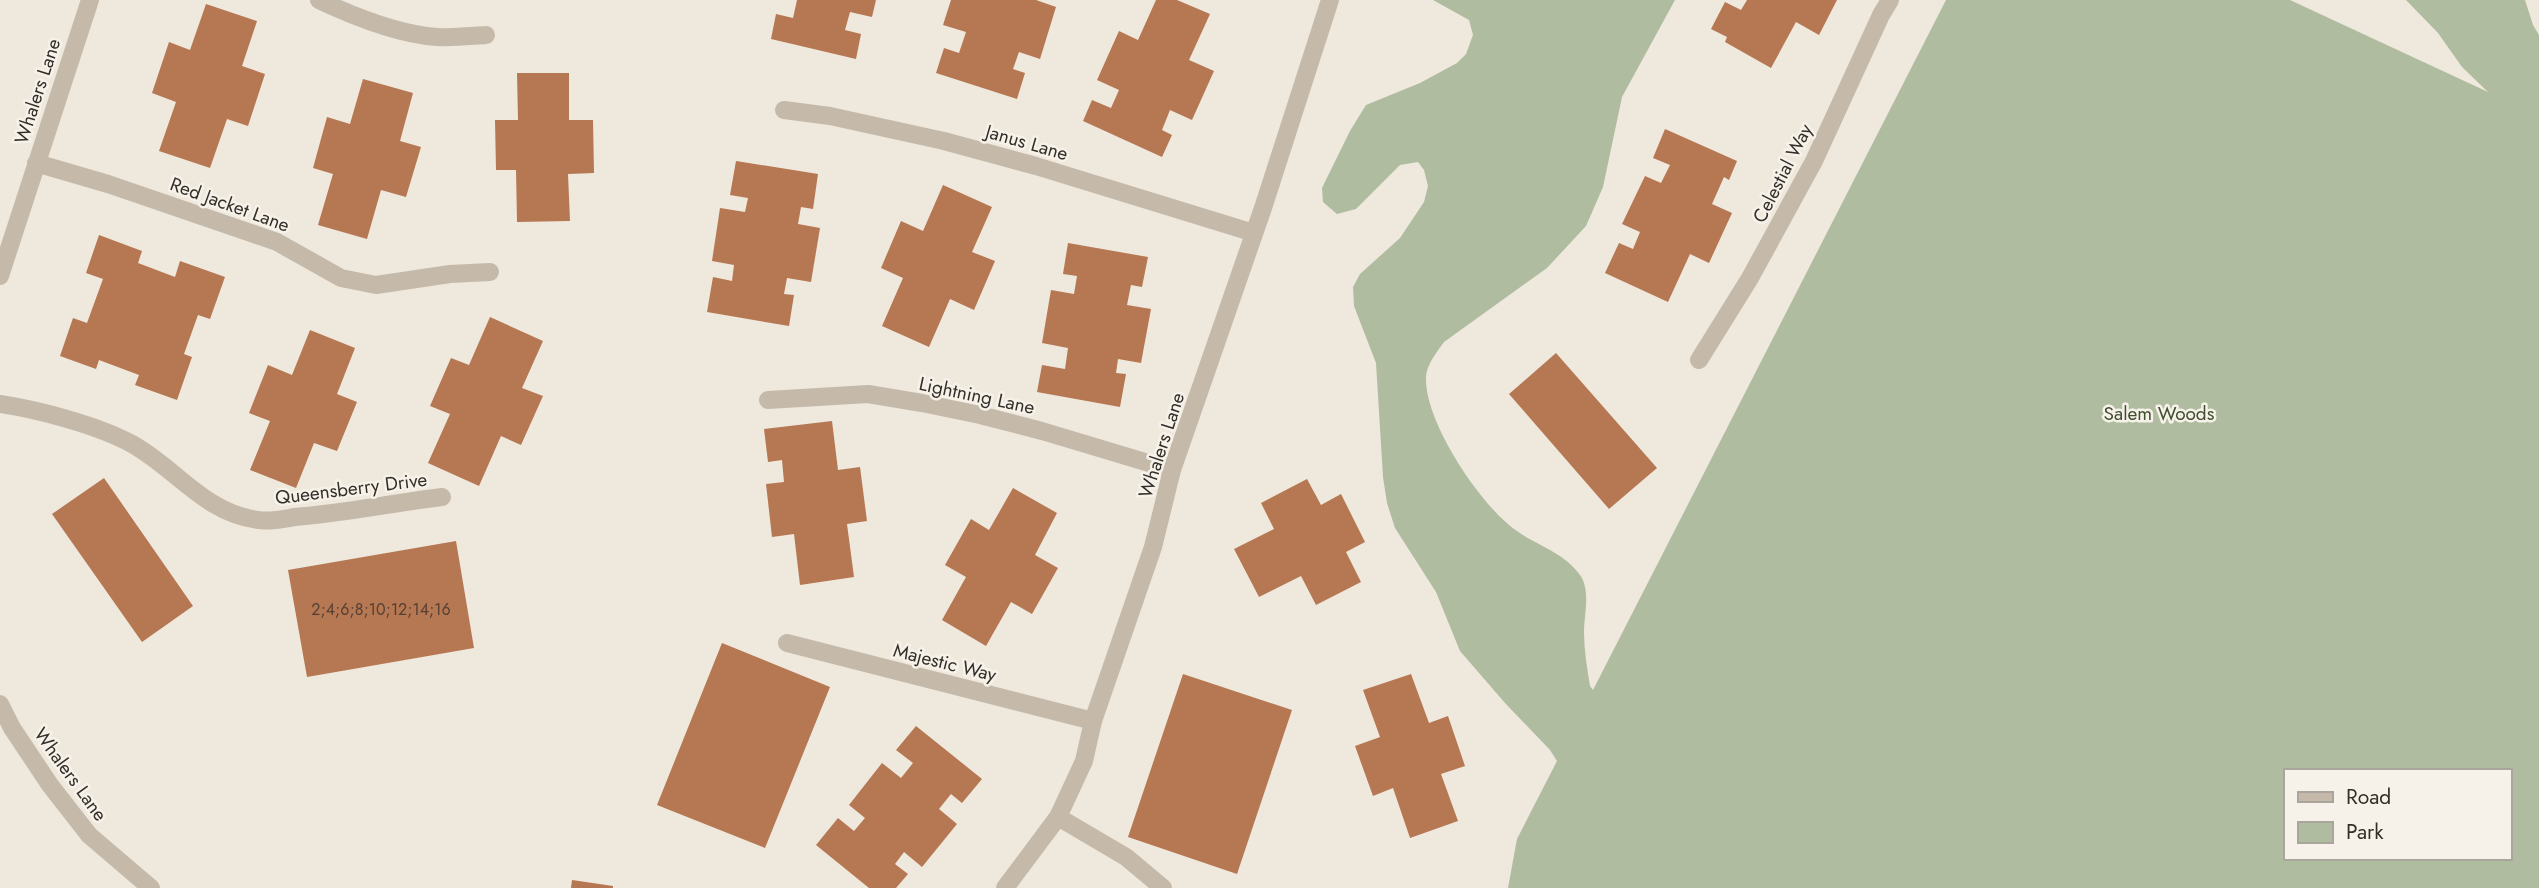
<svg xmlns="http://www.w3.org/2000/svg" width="2539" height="888" font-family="Jost,sans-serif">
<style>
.green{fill:#afbc9f;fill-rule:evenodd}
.building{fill:#b67753}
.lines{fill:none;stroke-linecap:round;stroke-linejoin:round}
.minor{stroke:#c5baaa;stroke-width:18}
.labels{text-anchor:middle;stroke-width:5;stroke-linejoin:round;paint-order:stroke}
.number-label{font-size:16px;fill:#544034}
.street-label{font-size:19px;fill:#342e29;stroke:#f7f2e9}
.park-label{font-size:19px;fill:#404f30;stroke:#f7f2e9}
</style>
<rect width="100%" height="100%" fill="#efe8dd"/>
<path class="green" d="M 1433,0 L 1675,0 L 1622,97 L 1603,187 L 1586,226 L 1547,268 L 1444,342 C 1437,352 1425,366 1426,380 C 1426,423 1479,503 1514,529 C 1535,545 1564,552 1580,575 C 1591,590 1584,615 1584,632 C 1584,650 1587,668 1590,686 L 1593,690 L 1946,0 L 2290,0 L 2488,92 L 2462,67 L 2438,33 L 2406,0 L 2525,0 L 2533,25 L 2539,35 L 2539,888 L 1508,888 L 1517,839 L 1557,761 L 1550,750 L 1505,703 L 1460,651 L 1436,592 L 1395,528 L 1387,503 L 1383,477 L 1376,363 L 1354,306 L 1353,287 L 1360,274 L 1400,238 L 1424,202 L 1428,186 L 1424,170 L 1418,162 L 1400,165 L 1356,209 L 1337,214 L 1323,202 L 1322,188 L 1350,131 L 1366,105 L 1420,83 L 1457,63 L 1466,54 L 1473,35 L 1469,20 ZM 2285,771 L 2509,771 L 2509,858 L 2285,858 Z"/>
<path class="building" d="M 797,0 L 876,0 L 872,17 L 850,12 L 845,30 L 861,34 L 856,59 L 771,39 L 776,14 L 793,18 Z
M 951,0 L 1036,0 L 1056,7 L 1040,59 L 1019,52 L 1013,69 L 1025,73 L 1017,99 L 936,73 L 944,48 L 959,53 L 966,32 L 943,25 Z
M 1156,0 L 1177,0 L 1210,14 L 1189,60 L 1214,71 L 1192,120 L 1170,110 L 1162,130 L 1172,135 L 1162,157 L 1083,121 L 1092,100 L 1111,108 L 1119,90 L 1097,80 L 1119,31 L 1138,40 Z
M 1747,0 L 1837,0 L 1819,35 L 1796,22 L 1771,68 L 1725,42 L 1727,37 L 1711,29 L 1725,2 L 1741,10 Z
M 206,4 L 257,21 L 242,66 L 265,74 L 248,126 L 227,119 L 210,168 L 159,151 L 176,102 L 152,93 L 169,42 L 190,50 Z
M 517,73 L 569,73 L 569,120 L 593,120 L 594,173 L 568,174 L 570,221 L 517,222 L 516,170 L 496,170 L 495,120 L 518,120 Z
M 363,79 L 413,93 L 400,141 L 421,147 L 406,197 L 381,190 L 367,239 L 318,225 L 333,174 L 313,168 L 327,117 L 350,124 Z
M 1665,129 L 1737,161 L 1729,180 L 1724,177 L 1712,204 L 1732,213 L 1709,263 L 1690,254 L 1668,302 L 1605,273 L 1619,243 L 1633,249 L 1640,232 L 1622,224 L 1645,176 L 1661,183 L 1670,165 L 1653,158 Z
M 736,161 L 818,174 L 813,209 L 801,207 L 798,224 L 820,228 L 811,282 L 787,278 L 784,294 L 794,295 L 789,326 L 707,312 L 713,277 L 732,281 L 734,265 L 712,261 L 720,208 L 745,212 L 748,198 L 730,195 Z
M 943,185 L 992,207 L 972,252 L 995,261 L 974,310 L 950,299 L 929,347 L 882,326 L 903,278 L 881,268 L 901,221 L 923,231 Z
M 99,235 L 142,251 L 138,263 L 175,277 L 180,261 L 225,277 L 210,319 L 198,315 L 184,354 L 192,357 L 177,400 L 135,385 L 139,375 L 99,360 L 96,369 L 60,356 L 73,318 L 87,323 L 103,279 L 86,273 Z
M 1068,243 L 1148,257 L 1142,287 L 1131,285 L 1127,305 L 1151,309 L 1141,363 L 1118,359 L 1116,373 L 1126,374 L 1120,407 L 1037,392 L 1042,365 L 1065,369 L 1068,348 L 1042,343 L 1051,290 L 1074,294 L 1077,276 L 1063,274 Z
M 490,317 L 543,341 L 522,388 L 543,396 L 521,445 L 501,436 L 479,486 L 428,463 L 450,414 L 430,406 L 451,358 L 469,365 Z
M 310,330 L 355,348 L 337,394 L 357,402 L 337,451 L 314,443 L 296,488 L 250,470 L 270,421 L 249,413 L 268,365 L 292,375 Z
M 1556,353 L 1657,468 L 1609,509 L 1509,394 Z
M 832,421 L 838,470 L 860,467 L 867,521 L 847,524 L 854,577 L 800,585 L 794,534 L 772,537 L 766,484 L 784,482 L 782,460 L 768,462 L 764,429 Z
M 104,478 L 193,606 L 142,642 L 52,514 Z
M 1307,479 L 1321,505 L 1341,494 L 1365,542 L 1346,552 L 1361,582 L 1316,605 L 1301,576 L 1259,597 L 1234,549 L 1274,529 L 1261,503 Z
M 1013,488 L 1057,513 L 1035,555 L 1058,568 L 1032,614 L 1011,602 L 986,646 L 942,620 L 966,577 L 945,565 L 971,519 L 989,530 Z
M 456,541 L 474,648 L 307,677 L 288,570 Z
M 722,643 L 830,687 L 765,848 L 657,805 Z
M 1183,674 L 1292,710 L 1237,874 L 1128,837 Z
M 1411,674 L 1429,723 L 1448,716 L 1465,766 L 1441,774 L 1458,821 L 1410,838 L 1393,788 L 1373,796 L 1355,746 L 1380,737 L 1363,690 Z
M 916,726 L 982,779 L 962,803 L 951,794 L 939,809 L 957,824 L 922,867 L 904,852 L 895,864 L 908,874 L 896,888 L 869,888 L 816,845 L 838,818 L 854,831 L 865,818 L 849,805 L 882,763 L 901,778 L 913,763 L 896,750 Z
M 572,880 L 613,886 L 613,888 L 571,888 Z"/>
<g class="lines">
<path class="minor" d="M 319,0 C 355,17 397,34 437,37 C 453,38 470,36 486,35
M 784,110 L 830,116 L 944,141 L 1036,166 L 1254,233
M 36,163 L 108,184 L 277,242 L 341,278 L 376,285 L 450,274 L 490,272
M 0,276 L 90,0
M 1699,360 L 1750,278 L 1814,161 L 1881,15 L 1890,0
M 768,400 L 868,394 L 922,403 L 980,415 L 1042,431 L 1172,470
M 0,404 C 39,410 97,425 132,444 C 177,469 203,512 258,520 C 269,522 283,519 295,517 C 345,513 393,503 442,497
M 787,643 L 1093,721
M 0,704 L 12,728 L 50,785 L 89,835 L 151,888
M 1058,817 L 1126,857 L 1163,888
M 1005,888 L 1058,817 L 1084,761 L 1093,721 L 1153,547 L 1172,470 L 1263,208 L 1330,0"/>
</g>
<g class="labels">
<g class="number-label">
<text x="381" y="615">2;4;6;8;10;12;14;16</text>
</g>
<g class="street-label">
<text transform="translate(37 91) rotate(-72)" y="7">Whalers Lane</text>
<text transform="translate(1027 142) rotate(16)" y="7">Janus Lane</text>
<text transform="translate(1782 173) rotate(-63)" y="7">Celestial Way</text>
<text transform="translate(230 204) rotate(20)" y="7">Red Jacket Lane</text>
<text transform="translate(977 395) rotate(12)" y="7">Lightning Lane</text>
<text transform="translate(1161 445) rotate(-72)" y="7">Whalers Lane</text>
<text transform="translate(351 488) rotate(-7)" y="7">Queensberry Drive</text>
<text transform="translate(945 662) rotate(14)" y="7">Majestic Way</text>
<text transform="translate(71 774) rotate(54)" y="7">Whalers Lane</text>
</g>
<g class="park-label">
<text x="2159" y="420">Salem Woods</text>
</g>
</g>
<rect x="2284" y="769" width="228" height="91" fill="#f7f2e9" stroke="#a9a49c" stroke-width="2"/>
<rect x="2298" y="792" width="35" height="10" fill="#c5baaa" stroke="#a9a49c" stroke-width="2"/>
<text x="2346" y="804" font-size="21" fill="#342e29">Road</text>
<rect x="2298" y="822" width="35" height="21" fill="#afbc9f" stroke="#a9a49c" stroke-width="2"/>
<text x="2346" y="839" font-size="21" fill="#342e29">Park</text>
</svg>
